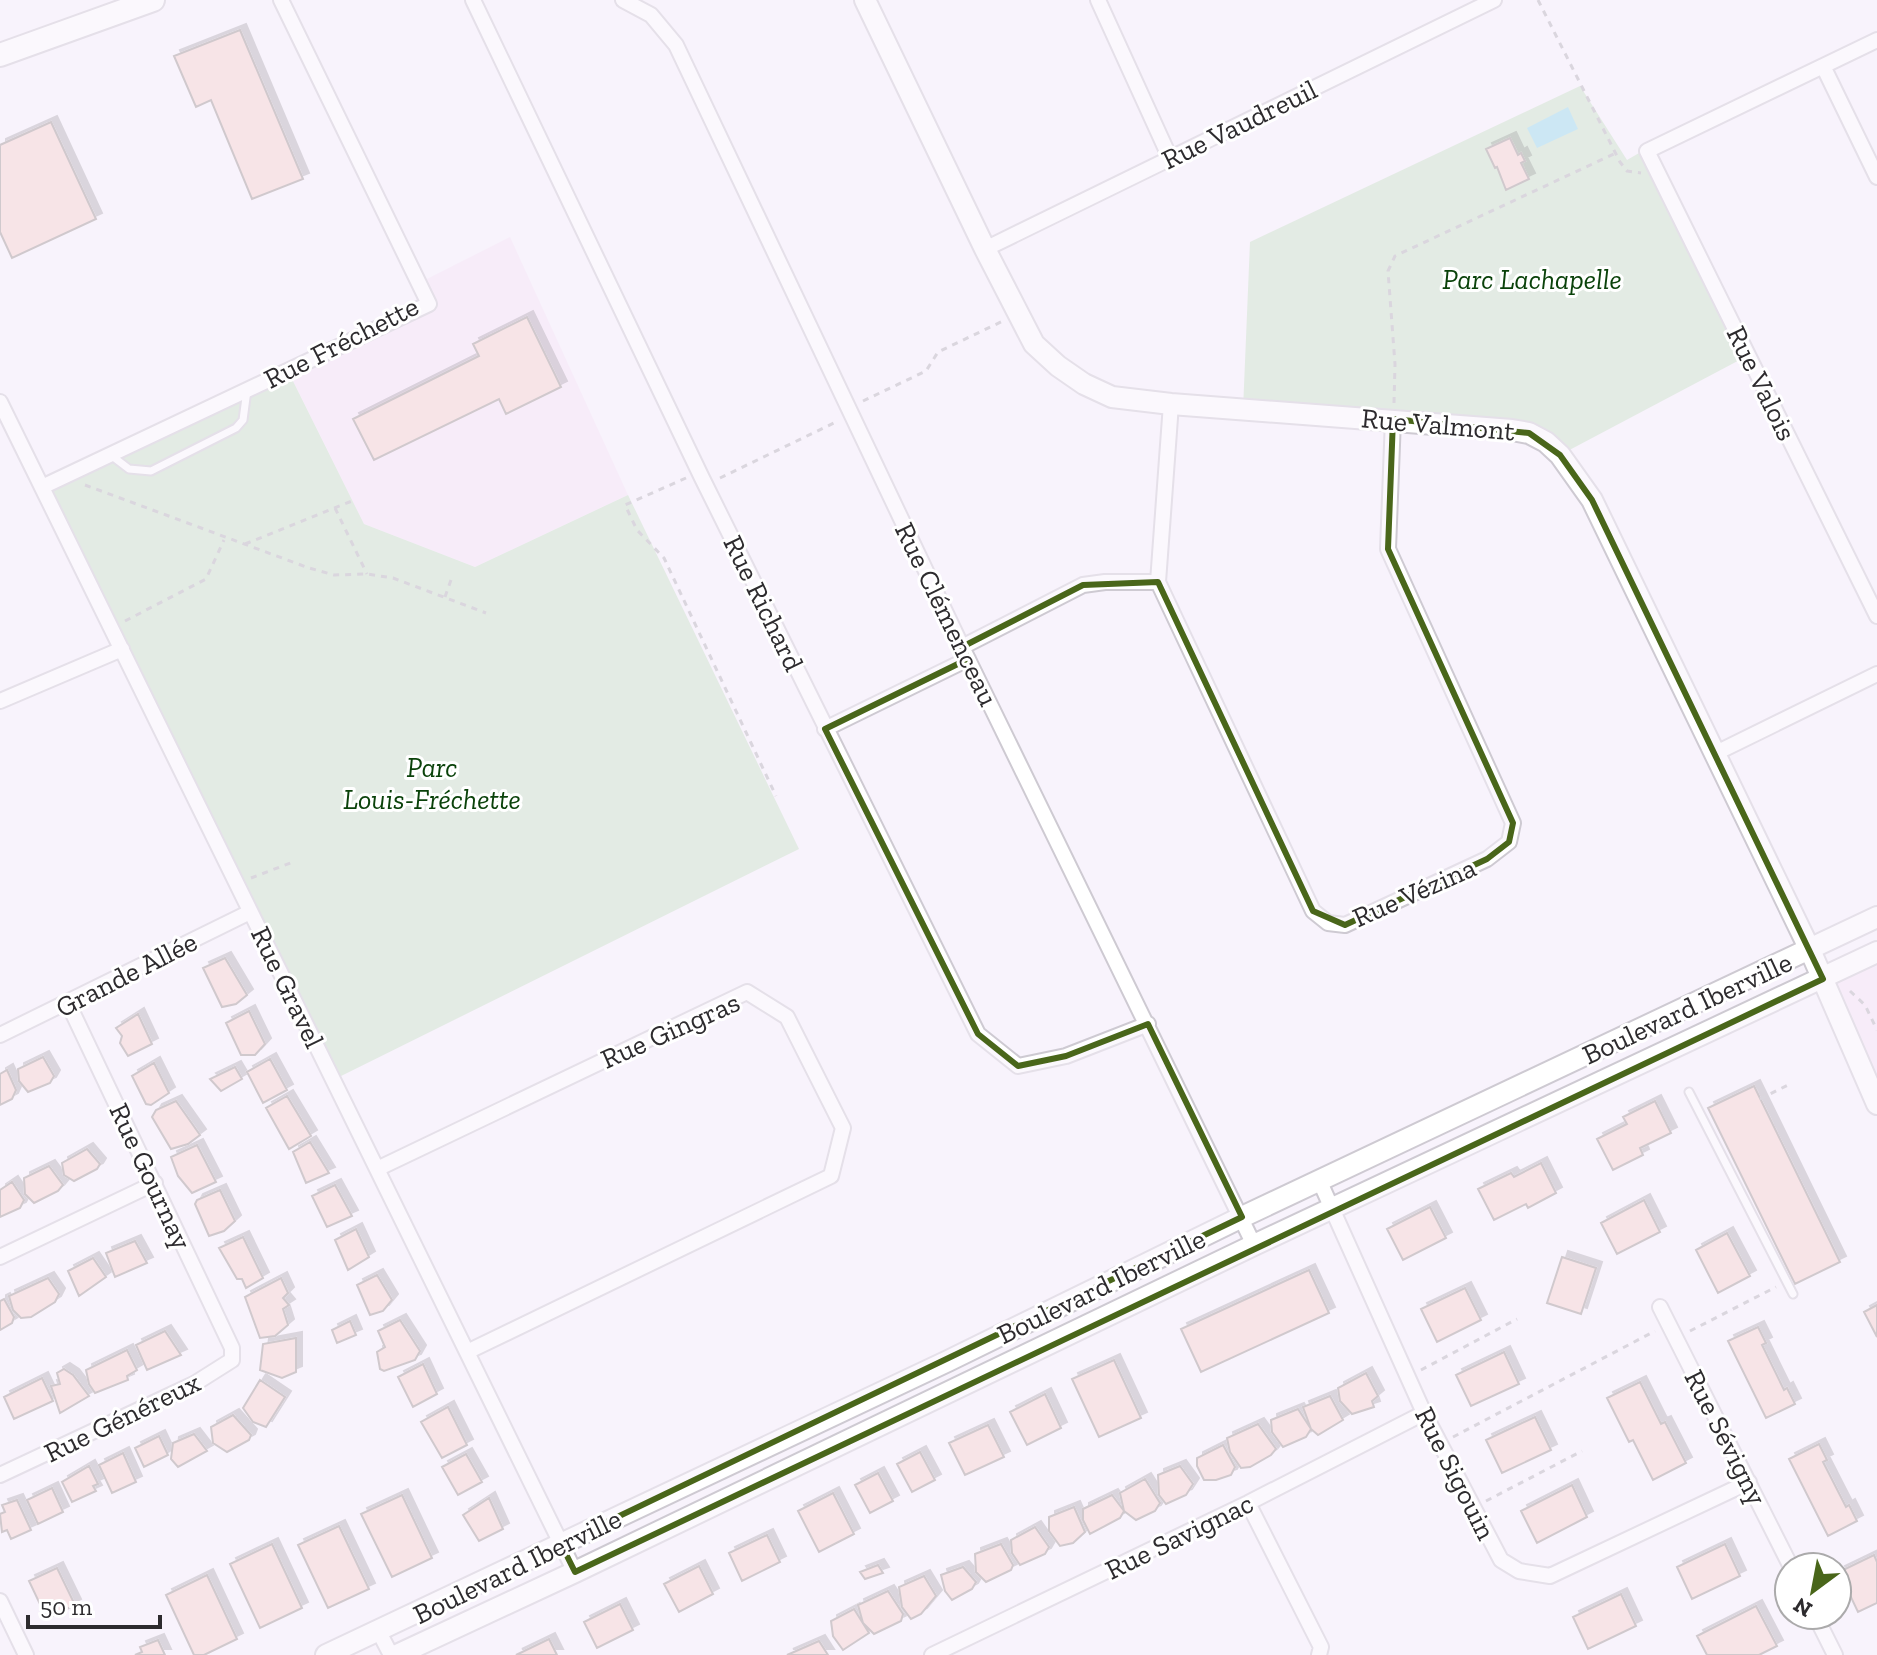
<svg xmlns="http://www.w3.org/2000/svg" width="1877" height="1655" font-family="'Zilla Slab',serif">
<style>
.education{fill:#f7e5f7}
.green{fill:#cae2c8}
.water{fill:#98daec}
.building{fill:#f7d2ce;stroke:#a19796;stroke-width:2;filter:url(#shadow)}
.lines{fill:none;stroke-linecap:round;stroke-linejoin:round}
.lane-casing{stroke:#cecad2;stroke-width:11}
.street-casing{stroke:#cecad2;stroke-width:18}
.secondary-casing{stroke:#cecad2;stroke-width:24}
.primary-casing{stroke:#cecad2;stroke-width:26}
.path{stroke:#b7b3ba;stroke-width:3;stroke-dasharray:6 6;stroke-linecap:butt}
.lane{stroke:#fff;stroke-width:7}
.street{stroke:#fff;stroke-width:14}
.secondary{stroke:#fff;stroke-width:20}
.primary{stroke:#fff;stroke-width:22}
.marked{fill:none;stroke:#49661a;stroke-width:6;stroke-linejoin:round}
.labels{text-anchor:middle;stroke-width:6;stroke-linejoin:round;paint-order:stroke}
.street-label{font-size:28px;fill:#2d2b2e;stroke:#fff}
.park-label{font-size:28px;font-style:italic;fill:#0a420a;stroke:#fff}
</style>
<defs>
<filter id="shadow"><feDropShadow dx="6" dy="-6" stdDeviation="0" flood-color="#0004"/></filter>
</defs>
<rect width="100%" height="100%" fill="#f8f3fc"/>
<path class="education" d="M 510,237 L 628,495 L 475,567 L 364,524 L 287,369 L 429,304 L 419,283 Z
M 1877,952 L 1877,1103 L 1823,979 Z"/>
<path class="green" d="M 1580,86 L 1627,160 L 1646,149 L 1749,355 L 1560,455 L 1546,442 L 1243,410 L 1250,242 Z
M 287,369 L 364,524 L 475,567 L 628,495 L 799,849 L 333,1080 L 42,487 Z"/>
<path class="water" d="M 1568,107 L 1578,129 L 1537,148 L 1527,128 Z"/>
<path class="building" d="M 240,30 L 303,179 L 252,199 L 211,100 L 196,107 L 174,56 Z
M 51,122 L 96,219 L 12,258 L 0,232 L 0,145 Z
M 1510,138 L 1518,155 L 1521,153 L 1525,161 L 1521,163 L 1529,179 L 1506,190 L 1497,167 L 1495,168 L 1486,149 Z
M 527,317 L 561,387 L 506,414 L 499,399 L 374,460 L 353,419 L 479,356 L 473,344 Z
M 225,958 L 247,995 L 236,1004 L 222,1007 L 203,968 Z
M 249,1011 L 265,1044 L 255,1055 L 241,1055 L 226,1023 Z
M 138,1014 L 152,1044 L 128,1056 L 120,1043 L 122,1036 L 116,1028 Z
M 43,1057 L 54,1076 L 50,1083 L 28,1092 L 19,1081 L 18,1069 Z
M 270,1059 L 287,1090 L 263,1103 L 247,1072 Z
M 154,1063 L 169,1093 L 151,1105 L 146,1104 L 132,1076 Z
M 235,1067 L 242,1079 L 221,1091 L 210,1079 Z
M 7,1070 L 16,1090 L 12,1099 L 0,1105 L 0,1074 Z
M 1754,1086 L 1840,1262 L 1795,1284 L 1708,1108 Z
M 287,1096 L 311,1136 L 289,1149 L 266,1108 Z
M 176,1101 L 200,1135 L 188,1144 L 171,1149 L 152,1117 L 156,1110 Z
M 1655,1101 L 1671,1133 L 1640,1148 L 1643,1155 L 1613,1170 L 1597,1139 L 1627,1124 L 1623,1117 Z
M 310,1142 L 329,1173 L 306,1183 L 293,1152 Z
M 197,1145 L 216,1182 L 192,1193 L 178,1176 L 171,1157 Z
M 87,1149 L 100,1164 L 97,1169 L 74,1181 L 64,1175 L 62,1163 Z
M 1541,1163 L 1556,1193 L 1528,1208 L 1526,1204 L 1494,1220 L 1478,1189 L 1511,1173 L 1514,1177 Z
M 49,1166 L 63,1185 L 58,1191 L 34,1203 L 25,1194 L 24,1178 Z
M 12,1182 L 24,1200 L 20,1208 L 0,1217 L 0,1190 Z
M 335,1185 L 352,1216 L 327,1227 L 312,1196 Z
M 220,1190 L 235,1221 L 224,1231 L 209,1236 L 195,1204 L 197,1200 Z
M 1644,1200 L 1660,1232 L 1617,1254 L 1601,1223 Z
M 1430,1207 L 1446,1238 L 1403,1260 L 1387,1229 Z
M 356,1229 L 369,1257 L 348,1270 L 335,1240 Z
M 1727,1233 L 1750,1276 L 1718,1293 L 1696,1250 Z
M 243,1237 L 263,1278 L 246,1288 L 242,1279 L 237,1279 L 219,1248 Z
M 135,1241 L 147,1263 L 115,1277 L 106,1253 Z
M 1562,1257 L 1596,1268 L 1581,1314 L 1547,1303 Z
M 93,1258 L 106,1277 L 79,1296 L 68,1271 Z
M 1309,1270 L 1329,1313 L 1201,1372 L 1181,1329 Z
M 377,1275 L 392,1300 L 383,1311 L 370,1315 L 357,1285 Z
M 48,1278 L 59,1294 L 55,1302 L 31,1317 L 21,1318 L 13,1310 L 9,1296 Z
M 281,1278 L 288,1293 L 283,1298 L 289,1305 L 283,1309 L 288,1325 L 275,1336 L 260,1338 L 245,1297 Z
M 1465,1288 L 1481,1320 L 1437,1342 L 1421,1309 Z
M 4,1299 L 14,1317 L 12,1323 L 0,1330 L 0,1301 Z
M 1877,1305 L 1877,1337 L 1864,1312 Z
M 400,1320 L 420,1351 L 415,1360 L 384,1371 L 380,1369 L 377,1352 L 385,1347 L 378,1331 Z
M 350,1321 L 356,1335 L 337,1343 L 332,1330 Z
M 1758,1327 L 1766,1343 L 1762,1345 L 1784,1390 L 1787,1388 L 1795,1404 L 1766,1418 L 1728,1341 Z
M 165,1331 L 181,1355 L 147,1370 L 136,1345 Z
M 296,1338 L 296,1372 L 282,1378 L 260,1370 L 263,1344 Z
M 127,1350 L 137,1370 L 127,1376 L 128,1380 L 95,1393 L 89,1384 L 86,1370 Z
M 1504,1352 L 1519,1384 L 1471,1406 L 1456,1375 Z
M 1114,1360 L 1141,1418 L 1099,1437 L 1072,1379 Z
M 423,1364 L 437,1394 L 413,1407 L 398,1377 Z
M 64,1369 L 73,1375 L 89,1396 L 60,1413 L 51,1386 L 60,1384 L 57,1373 Z
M 1366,1373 L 1378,1396 L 1372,1401 L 1374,1407 L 1352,1414 L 1340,1401 L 1338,1388 Z
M 42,1378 L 53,1401 L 14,1419 L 4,1397 Z
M 260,1380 L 285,1397 L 266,1427 L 253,1422 L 243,1408 Z
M 1640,1382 L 1661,1424 L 1665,1422 L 1686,1463 L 1653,1480 L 1633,1440 L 1629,1442 L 1607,1398 Z
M 1045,1394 L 1061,1428 L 1027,1445 L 1010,1412 Z
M 1330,1396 L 1343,1420 L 1318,1435 L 1311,1429 L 1303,1407 Z
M 448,1407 L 467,1445 L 442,1458 L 421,1422 Z
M 1298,1409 L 1311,1429 L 1306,1437 L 1283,1447 L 1272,1432 L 1271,1420 Z
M 233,1415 L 251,1435 L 249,1440 L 227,1452 L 213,1443 L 211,1427 Z
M 1535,1417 L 1551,1450 L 1502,1473 L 1486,1440 Z
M 1258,1424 L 1276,1449 L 1271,1455 L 1250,1467 L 1241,1468 L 1230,1452 L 1227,1438 Z
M 988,1425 L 1004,1457 L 965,1475 L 949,1443 Z
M 194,1434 L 207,1451 L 178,1467 L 171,1459 L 173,1443 Z
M 159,1436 L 168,1455 L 144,1467 L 135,1448 Z
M 1819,1444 L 1827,1460 L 1823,1462 L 1846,1507 L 1849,1505 L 1857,1521 L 1828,1536 L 1789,1459 Z
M 1223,1445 L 1235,1467 L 1231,1475 L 1216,1480 L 1204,1480 L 1197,1466 L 1197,1458 Z
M 920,1452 L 935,1480 L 912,1492 L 897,1464 Z
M 123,1453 L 136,1482 L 112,1493 L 99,1465 Z
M 466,1454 L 482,1482 L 458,1495 L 442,1467 Z
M 89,1466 L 98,1484 L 93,1486 L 96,1491 L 72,1502 L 62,1482 Z
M 1180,1466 L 1193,1484 L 1186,1495 L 1166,1504 L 1159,1495 L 1158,1475 Z
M 878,1473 L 893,1501 L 870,1513 L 855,1485 Z
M 1145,1479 L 1160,1503 L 1155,1511 L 1136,1520 L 1124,1511 L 1120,1493 Z
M 1572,1485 L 1587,1517 L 1537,1543 L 1521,1511 Z
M 52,1488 L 63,1512 L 38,1524 L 27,1500 Z
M 833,1493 L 854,1534 L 819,1552 L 798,1511 Z
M 402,1495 L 432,1558 L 392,1577 L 361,1514 Z
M 1112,1495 L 1124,1511 L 1120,1518 L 1090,1534 L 1083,1520 L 1083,1509 Z
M 489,1498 L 503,1529 L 479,1541 L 463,1515 Z
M 17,1500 L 31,1530 L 11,1539 L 7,1530 L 2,1532 L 0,1514 L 5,1512 L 2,1505 Z
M 1074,1507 L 1085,1532 L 1073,1543 L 1060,1546 L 1049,1531 L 1049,1517 Z
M 339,1526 L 369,1589 L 328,1608 L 298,1545 Z
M 1035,1527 L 1049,1547 L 1045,1554 L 1020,1565 L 1012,1553 L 1011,1540 Z
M 767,1535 L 780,1562 L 742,1581 L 729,1553 Z
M 272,1544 L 302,1608 L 260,1628 L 230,1564 Z
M 1001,1544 L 1013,1565 L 1011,1570 L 986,1582 L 976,1572 L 975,1554 Z
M 1725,1544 L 1740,1576 L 1692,1599 L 1677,1567 Z
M 1874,1555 L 1877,1562 L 1877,1603 L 1858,1612 L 1839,1572 Z
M 878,1565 L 883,1573 L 865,1579 L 860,1572 Z
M 699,1566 L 713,1594 L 679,1612 L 664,1584 Z
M 963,1567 L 976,1582 L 972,1589 L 952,1600 L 945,1591 L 941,1575 Z
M 57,1568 L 75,1605 L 47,1619 L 29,1581 Z
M 207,1575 L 237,1639 L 204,1655 L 194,1655 L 166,1595 Z
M 924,1576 L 936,1596 L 921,1614 L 911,1619 L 902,1607 L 899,1587 Z
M 888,1591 L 903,1614 L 901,1621 L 874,1634 L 863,1623 L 858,1605 Z
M 1621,1594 L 1636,1626 L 1588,1649 L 1573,1617 Z
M 620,1604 L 633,1630 L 597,1648 L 584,1622 Z
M 1756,1606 L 1777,1646 L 1759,1655 L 1707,1655 L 1697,1636 Z
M 854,1609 L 869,1633 L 843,1650 L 833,1636 L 831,1621 Z
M 549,1639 L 557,1655 L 516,1655 Z
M 158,1640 L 165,1655 L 135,1655 L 142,1652 L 140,1647 Z
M 819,1641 L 828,1655 L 787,1655 Z"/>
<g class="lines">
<g class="lane-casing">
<path id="lane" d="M 112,456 L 129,469 L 151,471 L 236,428 L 243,420 L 247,390
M 1689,1092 L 1793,1294"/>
</g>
<g class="street-casing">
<path id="street" d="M 473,0 L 702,478 L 978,1034 L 1018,1066 L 1066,1056 L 1148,1024
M 623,0 L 651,15 L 676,45 L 962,647 L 1254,1245
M 1098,0 L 1170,158
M 1877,40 L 1647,151 L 1877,616
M 1823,66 L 1877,177
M 985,249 L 1494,0
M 0,402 L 575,1572
M 1171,404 L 1158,582 L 1313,911 L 1328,923 L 1345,925 L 1487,859 L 1509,842 L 1513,823 L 1388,549 L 1393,419
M 42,487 L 429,304 L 281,0
M 962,647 L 1083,585 L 1105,582 L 1158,582
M 0,701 L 122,649
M 825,729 L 968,659
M 1716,753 L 1877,674
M 0,1035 L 250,912
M 377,1169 L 747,992 L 787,1017 L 843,1128 L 831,1176 L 467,1352
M 1320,1182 L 1424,1413 L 1501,1560 L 1519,1571 L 1550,1576 L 1749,1482
M 0,1257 L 155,1183
M 1660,1307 L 1791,1567
M 0,1475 L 194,1384 L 232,1360 L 232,1348 L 68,1003
M 1248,1503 L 1321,1647 L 1319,1655
M 0,1601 L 26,1655
M 1815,1615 L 1835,1655
M 379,1632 L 391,1655
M 932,1655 L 1248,1503 L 1424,1413"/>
</g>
<g class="secondary-casing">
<path id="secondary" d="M 865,0 L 985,249 L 1034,344 L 1058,366 L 1084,384 L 1112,397 L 1171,404 L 1512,430 L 1529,433 L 1546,442 L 1560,455 L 1592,500 L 1810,950 L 1877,1104
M 326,1655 L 948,1361 L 1242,1217 L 1877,917
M 397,1655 L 575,1572 L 1254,1245 L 1877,952"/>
</g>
<g class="primary-casing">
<path id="primary" d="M 0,55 L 153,0"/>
</g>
<path class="path" d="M 1538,0 L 1620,162 L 1627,171 L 1641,173
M 863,401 L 926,371 L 938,352 L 1003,321
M 1394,403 L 1395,364 L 1388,271 L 1395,256 L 1616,153
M 686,478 L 625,505 L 637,530 L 664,558 L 776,796
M 720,478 L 836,422
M 85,485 L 309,568 L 334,575 L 367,574 L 393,578 L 486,613
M 335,508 L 367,574
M 245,544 L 352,501
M 445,597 L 452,577
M 125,621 L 206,579 L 224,540
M 251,878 L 293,862
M 1850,991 L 1865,1005 L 1877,1030
M 1760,1099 L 1788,1085
M 1690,1331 L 1776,1287
M 1421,1370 L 1517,1319
M 1453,1437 L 1655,1331
M 1486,1501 L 1582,1451"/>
<use href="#lane" class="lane"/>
<use href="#street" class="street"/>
<use href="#secondary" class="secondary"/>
<use href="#primary" class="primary"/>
</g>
<path d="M0 0H1877V1655H0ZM 1393,419 L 1529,433 L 1560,455 L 1592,500 L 1823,979 L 575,1572 L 561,1544 L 1242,1217 L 1148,1024 L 1066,1056 L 1018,1066 L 978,1034 L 825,729 L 968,659 L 962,647 L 1083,585 L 1158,582 L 1313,911 L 1345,925 L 1487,859 L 1509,842 L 1513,823 L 1388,549 Z" fill="#f8f3fc" fill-opacity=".55" fill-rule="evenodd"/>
<path class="marked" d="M 1393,419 L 1529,433 L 1560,455 L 1592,500 L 1823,979 L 575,1572 L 561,1544 L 1242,1217 L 1148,1024 L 1066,1056 L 1018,1066 L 978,1034 L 825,729 L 968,659 L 962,647 L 1083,585 L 1158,582 L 1313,911 L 1345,925 L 1487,859 L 1509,842 L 1513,823 L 1388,549 Z"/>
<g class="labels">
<g class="street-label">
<text transform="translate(1239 124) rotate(-26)" y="10">Rue Vaudreuil</text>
<text transform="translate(341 342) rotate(-27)" y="10">Rue Fréchette</text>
<text transform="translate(1762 383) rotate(64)" y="10">Rue Valois</text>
<text transform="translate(1438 424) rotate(5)" y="10">Rue Valmont</text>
<text transform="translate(764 603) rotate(64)" y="10">Rue Richard</text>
<text transform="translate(947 614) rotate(64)" y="10">Rue Clémenceau</text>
<text transform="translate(1414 892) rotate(-24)" y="10">Rue Vézina</text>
<text transform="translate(126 974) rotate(-27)" y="10">Grande Allée</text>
<text transform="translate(288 987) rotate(64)" y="10">Rue Gravel</text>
<text transform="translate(1687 1008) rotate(-25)" y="10">Boulevard Iberville</text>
<text transform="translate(670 1030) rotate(-24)" y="10">Rue Gingras</text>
<text transform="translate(151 1176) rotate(65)" y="10">Rue Gournay</text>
<text transform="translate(1101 1286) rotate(-26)" y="10">Boulevard Iberville</text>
<text transform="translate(122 1417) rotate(-26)" y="10">Rue Généreux</text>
<text transform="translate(1726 1437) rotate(63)" y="10">Rue Sévigny</text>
<text transform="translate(1456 1473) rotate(63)" y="10">Rue Sigouin</text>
<text transform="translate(1179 1536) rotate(-26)" y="10">Rue Savignac</text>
<text transform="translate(517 1566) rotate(-26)" y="10">Boulevard Iberville</text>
</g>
<g class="park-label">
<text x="1532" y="289">Parc Lachapelle</text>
<text x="432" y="777">Parc<tspan x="432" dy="32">Louis-Fréchette</tspan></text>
</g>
</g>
<g transform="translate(1813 1591) rotate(212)"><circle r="38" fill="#ffffff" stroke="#abaaab" stroke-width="2"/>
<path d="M0-6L14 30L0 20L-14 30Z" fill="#49661a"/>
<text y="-12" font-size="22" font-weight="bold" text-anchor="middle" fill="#2d2b2e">N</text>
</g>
<path d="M28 1615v12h132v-12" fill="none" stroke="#2d2b2e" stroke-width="4"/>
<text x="40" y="1615" font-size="24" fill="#2d2b2e" stroke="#ffffff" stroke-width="6" paint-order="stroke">50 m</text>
</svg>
